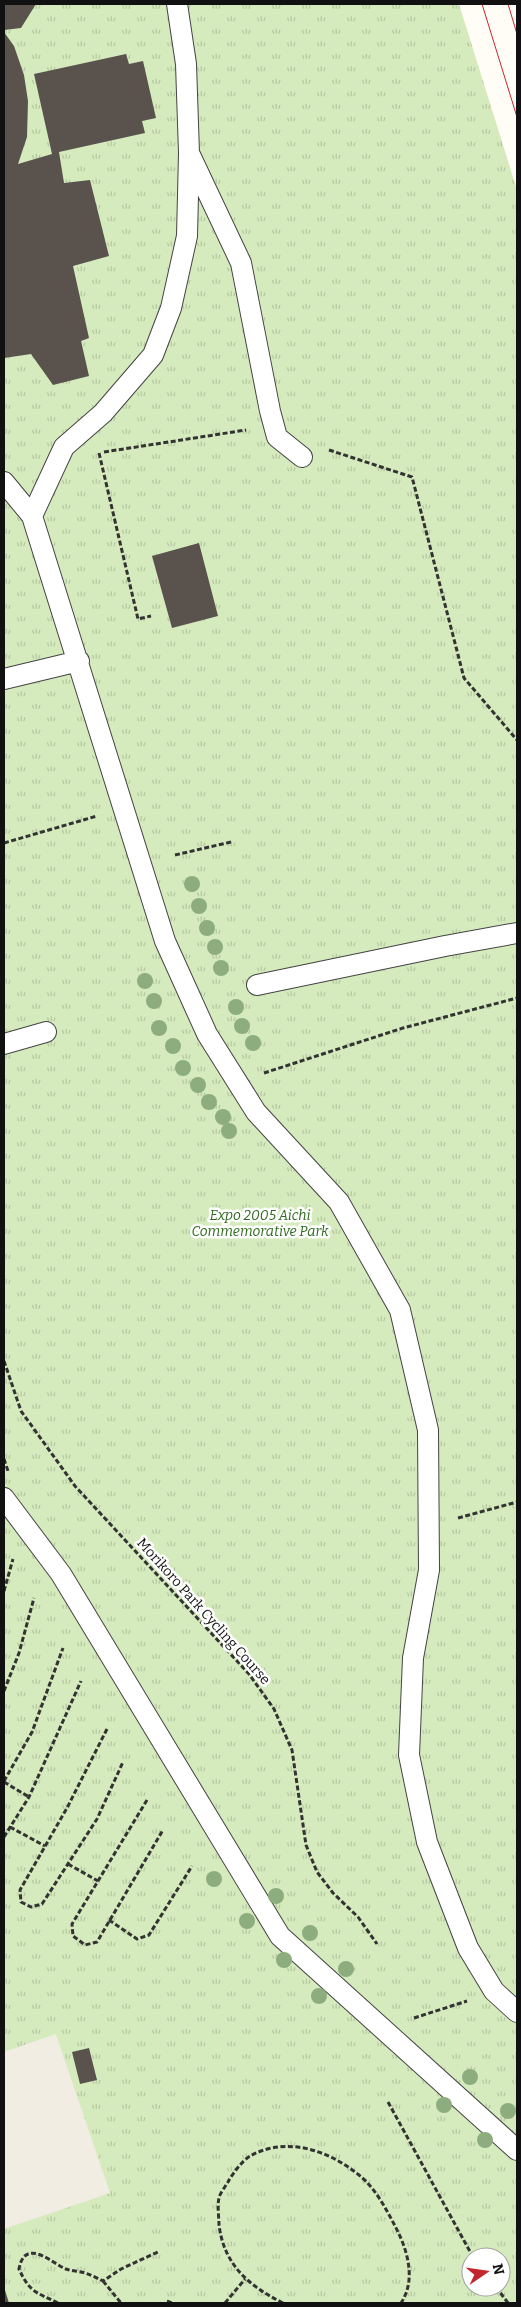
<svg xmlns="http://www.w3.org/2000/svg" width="521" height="2307" font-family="Bitter,serif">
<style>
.park{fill:url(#park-tufts);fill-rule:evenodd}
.plaza{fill:#f1ede2}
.building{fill:#5a524d}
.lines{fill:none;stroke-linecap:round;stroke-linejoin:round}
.lane-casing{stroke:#444;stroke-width:22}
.path{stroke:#333;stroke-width:3;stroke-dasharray:5 2.5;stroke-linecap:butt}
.lane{stroke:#fff;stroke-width:20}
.tram{stroke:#c4262e;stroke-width:1}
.tree{fill:#8dad7f}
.labels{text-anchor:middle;stroke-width:5;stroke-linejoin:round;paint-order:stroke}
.park-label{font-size:14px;font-style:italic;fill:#2f6b1f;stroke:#fff}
.street-label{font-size:14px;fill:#111;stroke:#fff}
</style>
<defs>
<pattern id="park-tufts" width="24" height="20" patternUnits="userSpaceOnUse" patternTransform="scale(1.25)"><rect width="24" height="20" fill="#d5ebbd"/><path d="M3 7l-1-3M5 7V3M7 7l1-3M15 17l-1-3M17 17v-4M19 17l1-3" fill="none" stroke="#b6c8a1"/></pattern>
</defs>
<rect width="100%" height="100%" fill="#fffdf5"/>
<path class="park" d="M 4,4 L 459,4 L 517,190 L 517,2303 L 4,2303 ZM 471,2257 L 501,2257 L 501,2287 L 471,2287 Z"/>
<path class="plaza" d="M 56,2034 L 110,2193 L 4,2229 L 4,2052 Z"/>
<path class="building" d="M 4,4 L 36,4 L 21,28 L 4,30 Z
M 4,32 L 14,46 L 24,75 L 28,101 L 27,137 L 18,164 L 52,154 L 34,74 L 126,54 L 129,64 L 143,61 L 156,118 L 142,121 L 145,133 L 59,152 L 64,183 L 90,180 L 109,256 L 73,266 L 89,338 L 81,341 L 89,376 L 53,385 L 31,354 L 4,358 Z
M 199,543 L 218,616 L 172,628 L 152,556 Z
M 89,2048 L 97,2080 L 80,2084 L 72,2052 Z
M 4,2287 L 9,2303 L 4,2303 Z"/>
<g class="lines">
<g class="lane-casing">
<path id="lane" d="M 190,155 L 241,263 L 270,411 L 277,437 L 302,457
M 4,482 L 32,516 L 165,941 L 207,1034 L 256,1112 L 339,1202 L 400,1310 L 428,1430 L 429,1570 L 413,1658 L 409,1755 L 427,1842 L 468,1948 L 494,1991 L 517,2012
M 32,516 L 64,447 L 103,413 L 153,355 L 171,308 L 187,236 L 189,153 L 186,64 L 177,4
M 4,679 L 79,661
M 257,985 L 445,946 L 517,933
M 4,1044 L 46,1032
M 4,1498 L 61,1574 L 280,1936 L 517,2150"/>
</g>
<path class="path" d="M 329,450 L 412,477 L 464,678 L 517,740
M 104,452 L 246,430
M 99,453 L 138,619 L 151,616
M 4,843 L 97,816
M 175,855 L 231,842
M 264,1073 L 403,1028 L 517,998
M 4,1361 L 21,1411 L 75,1486 L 249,1674 L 274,1709 L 292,1750 L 306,1845 L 317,1872 L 333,1893 L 358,1917 L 377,1944
M 4,1459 L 8,1471
M 458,1518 L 517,1502
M 4,1591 L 13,1559
M 4,1691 L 19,1653 L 34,1598
M 107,1729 L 67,1808 L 20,1890 L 21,1902 L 31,1907 L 42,1904 L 97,1819 L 123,1762
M 4,1781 L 32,1732 L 63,1648
M 4,1782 L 29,1797
M 147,1800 L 72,1924 L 73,1936 L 85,1945 L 97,1942 L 163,1830
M 10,1827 L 45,1846
M 4,1837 L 29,1797 L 81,1681
M 68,1864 L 98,1881
M 109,1920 L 137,1939 L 149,1935 L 192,1866
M 414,2018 L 467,2001
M 388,2102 L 473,2257
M 103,2281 L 121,2303
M 496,2287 L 508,2303
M 167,2301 L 172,2303
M 58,2303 C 36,2292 30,2293 19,2269 C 25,2236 53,2264 66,2269 C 72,2271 79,2271 85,2273 C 91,2275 97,2278 103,2281 L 121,2269 L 160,2251
M 225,2303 L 245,2279
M 283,2303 C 249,2286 224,2265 219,2225 C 219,2217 217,2206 219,2198 C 220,2193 225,2187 228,2182 C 233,2173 242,2161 250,2156 C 287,2136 328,2150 359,2175 C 375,2188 385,2207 394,2224 C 407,2248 417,2279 401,2303"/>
<use href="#lane" class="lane"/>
<path class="tram" d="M 482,4 L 517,117
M 508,4 L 517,34"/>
</g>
<g class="tree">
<circle cx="192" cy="884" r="8"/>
<circle cx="199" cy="906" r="8"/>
<circle cx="207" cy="928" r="8"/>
<circle cx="215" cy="947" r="8"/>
<circle cx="221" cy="968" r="8"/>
<circle cx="145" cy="981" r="8"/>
<circle cx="154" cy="1001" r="8"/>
<circle cx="236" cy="1007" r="8"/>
<circle cx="242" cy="1026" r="8"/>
<circle cx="159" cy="1028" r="8"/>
<circle cx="253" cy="1043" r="8"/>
<circle cx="173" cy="1046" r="8"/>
<circle cx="183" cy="1068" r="8"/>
<circle cx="198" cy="1085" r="8"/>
<circle cx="209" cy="1102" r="8"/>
<circle cx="223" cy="1117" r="8"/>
<circle cx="229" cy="1131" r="8"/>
<circle cx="214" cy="1879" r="8"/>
<circle cx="276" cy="1896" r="8"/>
<circle cx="247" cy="1921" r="8"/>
<circle cx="310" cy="1933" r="8"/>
<circle cx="284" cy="1960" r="8"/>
<circle cx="346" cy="1969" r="8"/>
<circle cx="319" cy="1996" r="8"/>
<circle cx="470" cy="2077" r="8"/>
<circle cx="444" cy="2105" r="8"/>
<circle cx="508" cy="2111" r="8"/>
<circle cx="485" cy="2140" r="8"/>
</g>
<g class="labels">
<g class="park-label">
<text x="260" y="1220">Expo 2005 Aichi<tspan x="260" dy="16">Commemorative Park</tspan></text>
</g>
<g class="street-label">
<text transform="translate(204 1611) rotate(48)" y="5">Morikoro Park Cycling Course</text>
</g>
</g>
<rect width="521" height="2307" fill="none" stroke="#111111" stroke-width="10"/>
<g transform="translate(486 2272) rotate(77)"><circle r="24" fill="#ffffff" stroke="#a0a0a0"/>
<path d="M0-4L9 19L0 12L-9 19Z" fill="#c4262e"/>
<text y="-8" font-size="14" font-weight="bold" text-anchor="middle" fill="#111111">N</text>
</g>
</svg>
